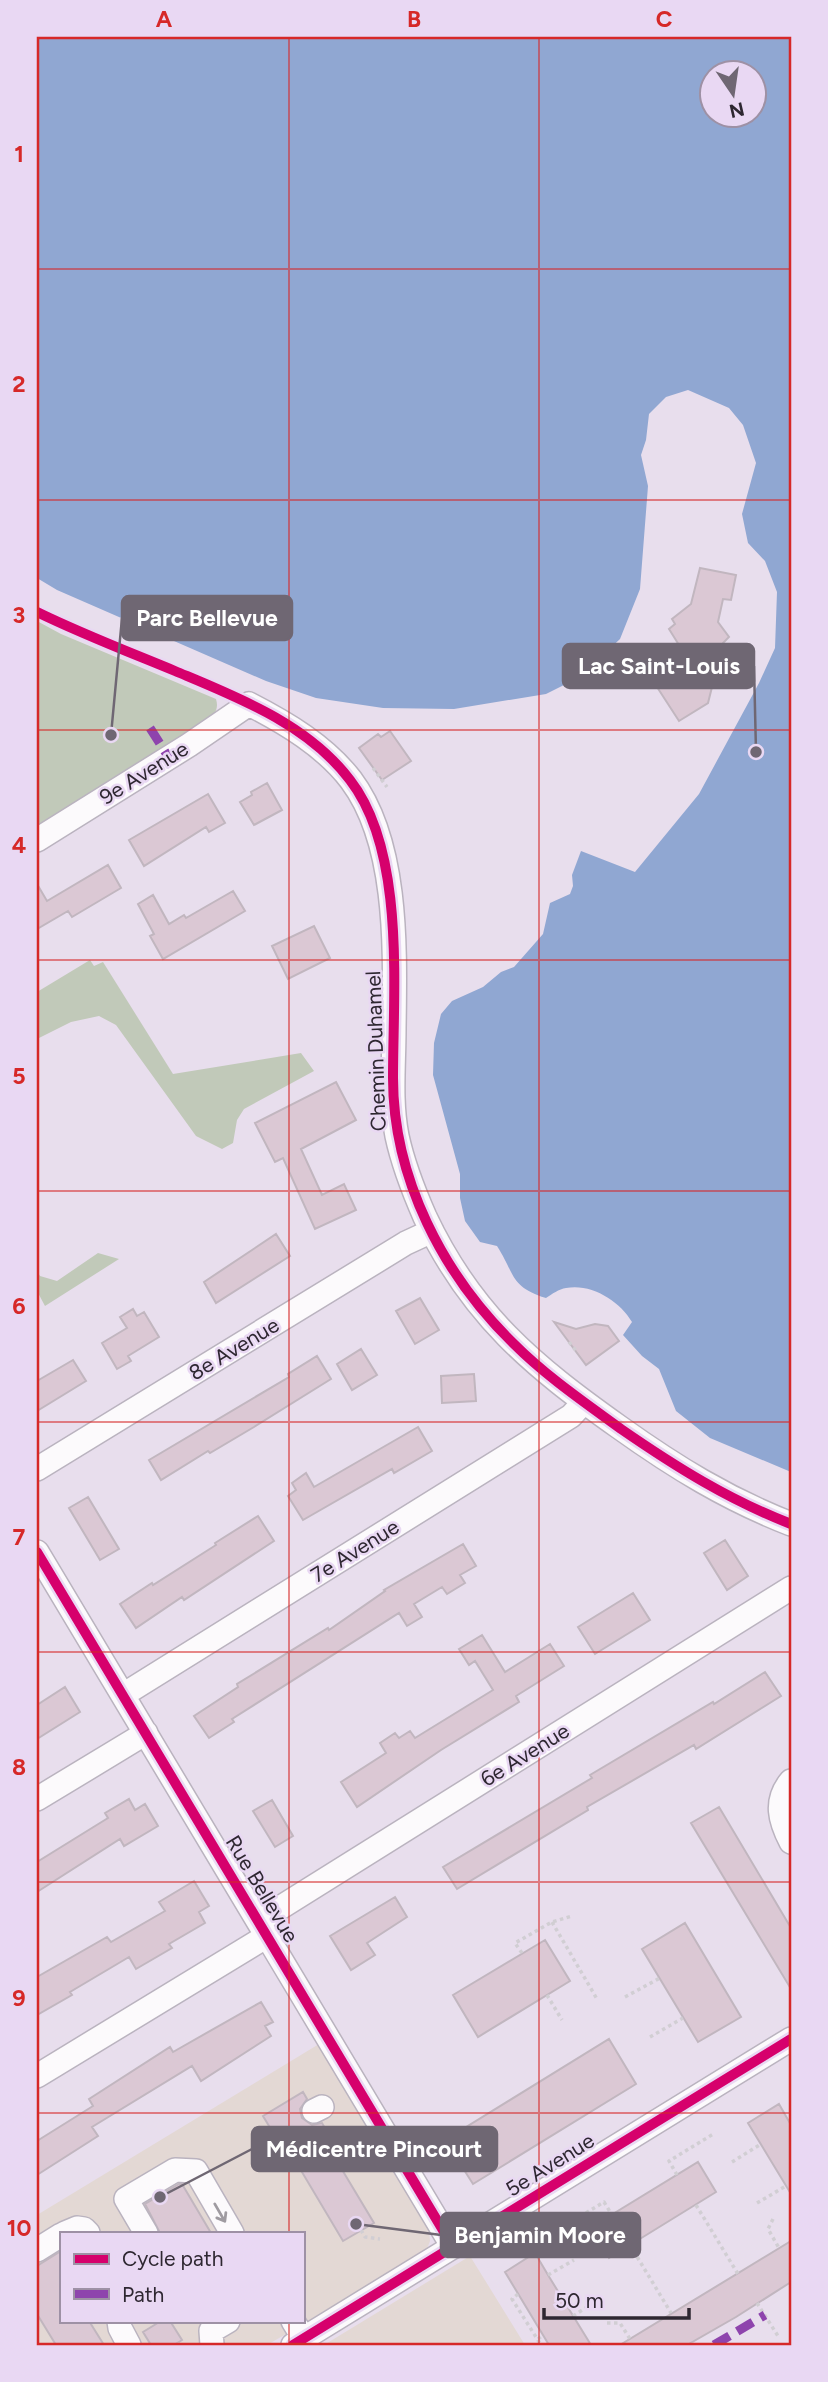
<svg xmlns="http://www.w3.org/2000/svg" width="828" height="2382" font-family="Figtree,sans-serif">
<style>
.commercial{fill:#e3d8d4;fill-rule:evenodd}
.green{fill:#c1c9b9}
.water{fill:#90a7d2;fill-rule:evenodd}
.building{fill:#dbc8d4;stroke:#c1b6bf;stroke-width:2}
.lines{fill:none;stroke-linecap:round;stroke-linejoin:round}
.minor-casing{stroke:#bab3bf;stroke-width:26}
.path{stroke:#d1ced3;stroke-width:3.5;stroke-dasharray:3.5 3.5;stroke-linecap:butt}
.minor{stroke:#fcfafc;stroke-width:23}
.quiet{stroke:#8e44ad;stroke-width:9;stroke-dasharray:18 9;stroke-linecap:butt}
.cycleway-casing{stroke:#e9d8f3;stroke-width:15}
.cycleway{stroke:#d6006c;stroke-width:10}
.oneway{stroke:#9f9ba1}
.grid{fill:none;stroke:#d62828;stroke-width:2;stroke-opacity:0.55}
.labels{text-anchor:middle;stroke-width:5;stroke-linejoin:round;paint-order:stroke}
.street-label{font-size:21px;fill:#2e2731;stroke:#e9d8f3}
.leader{fill:none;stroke:#6f6773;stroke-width:2.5}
.callout-dot{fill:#6f6773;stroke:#e9d8f3;stroke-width:2.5}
.callout{fill:#6f6773;stroke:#6f6773;stroke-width:2.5}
.callout-label{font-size:23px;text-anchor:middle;font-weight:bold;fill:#fff}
.neatline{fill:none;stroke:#d62828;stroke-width:2.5}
.grid-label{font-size:23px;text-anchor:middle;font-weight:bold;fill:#d62828}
</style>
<rect width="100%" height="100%" fill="#e8deed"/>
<path class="commercial" d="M 319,2044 L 429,2229 L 430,2241 L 427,2249 L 383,2278 L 267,2345 L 37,2345 L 37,2215 ZM 61,2233 L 303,2233 L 303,2321 L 61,2321 Z
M 470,2256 L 525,2345 L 324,2345 Z"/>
<path class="green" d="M 37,621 L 61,634 L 216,699 C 219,709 215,714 207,722 L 37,827 Z
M 90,960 L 94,966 L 103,962 L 173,1074 L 301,1053 L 314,1071 L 244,1109 L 237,1120 L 233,1143 L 222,1149 L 196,1136 L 116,1025 L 99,1016 L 71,1022 L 37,1039 L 37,992 Z
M 98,1253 L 119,1259 L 45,1306 L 37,1291 L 37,1271 L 40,1276 L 57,1281 Z"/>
<path class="water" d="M 37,37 L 791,37 L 791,1472 L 710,1438 L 676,1411 L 659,1369 L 642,1356 L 623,1335 L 632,1322 C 620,1301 591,1283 566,1288 C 559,1289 552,1294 546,1298 C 510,1287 515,1274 497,1246 L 480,1242 L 465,1221 L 460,1198 L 460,1174 L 433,1075 L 434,1043 L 441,1014 L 452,1001 L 483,987 L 501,972 L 514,967 L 543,934 L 550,903 L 570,894 L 573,886 L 572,875 L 581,851 L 635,872 L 699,794 L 759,683 L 775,648 L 777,592 L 765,561 L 748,543 L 742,514 L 756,463 L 743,425 L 729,408 L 688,390 L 666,397 L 649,414 L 646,440 L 641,455 L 648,486 L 640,589 L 620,639 L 580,677 L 546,694 L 454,709 L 383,708 L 316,698 L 266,681 L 57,590 L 37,578 ZM 712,74 L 754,74 L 754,116 L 712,116 Z"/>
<path class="building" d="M 700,568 L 736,575 L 731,600 L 723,599 L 718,622 L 729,637 L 723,643 L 708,703 L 679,721 L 657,687 L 689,661 L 669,629 L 675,624 L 672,619 L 691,604 Z
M 390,731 L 411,761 L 382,780 L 359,748 L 378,734 L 381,737 Z
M 267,783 L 282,810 L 254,825 L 240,802 L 252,795 L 251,792 Z
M 208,794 L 225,823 L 209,832 L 206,827 L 144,866 L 129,840 Z
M 108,865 L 121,888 L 72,917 L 68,911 L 37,929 L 37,884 L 47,901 Z
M 233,891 L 245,911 L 163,959 L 150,936 L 154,934 L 138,904 L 153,895 L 169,924 L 184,915 L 186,918 Z
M 314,926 L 330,958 L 288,979 L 272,946 Z
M 336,1082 L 356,1120 L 301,1149 L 322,1195 L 344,1184 L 356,1210 L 315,1229 L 283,1158 L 275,1162 L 255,1123 Z
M 276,1234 L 290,1256 L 216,1303 L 204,1282 Z
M 420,1298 L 439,1330 L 415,1344 L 396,1311 Z
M 133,1309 L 137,1316 L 144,1312 L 159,1337 L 128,1356 L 131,1361 L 117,1369 L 102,1343 L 127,1328 L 120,1317 Z
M 554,1322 L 576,1329 L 595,1324 L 608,1326 L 619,1341 L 586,1365 Z
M 361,1349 L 377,1375 L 352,1390 L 337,1364 Z
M 317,1356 L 331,1379 L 254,1427 L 210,1453 L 208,1451 L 161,1480 L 149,1460 L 289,1377 L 288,1374 Z
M 73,1360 L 86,1381 L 37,1411 L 37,1381 Z
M 474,1374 L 476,1401 L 442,1403 L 441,1376 Z
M 418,1427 L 432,1451 L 394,1473 L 392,1469 L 303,1520 L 288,1496 L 296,1490 L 292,1483 L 306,1473 L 314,1487 Z
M 88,1497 L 119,1549 L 100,1560 L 69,1508 Z
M 258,1516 L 274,1541 L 184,1600 L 182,1597 L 136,1628 L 120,1604 L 152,1583 L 153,1585 L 216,1545 L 215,1543 Z
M 725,1540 L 748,1576 L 727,1590 L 704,1553 Z
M 463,1544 L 476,1566 L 460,1575 L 465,1583 L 447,1594 L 442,1587 L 414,1604 L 422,1617 L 407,1626 L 399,1613 L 232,1719 L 234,1722 L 209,1738 L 194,1716 L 238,1687 L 237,1684 L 328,1628 L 329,1630 L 385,1591 L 384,1590 Z
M 633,1593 L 650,1620 L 595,1654 L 578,1627 Z
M 482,1635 L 505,1672 L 550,1644 L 564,1666 L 516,1696 L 519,1702 L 441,1750 L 357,1807 L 341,1782 L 386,1753 L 380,1743 L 395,1733 L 399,1738 L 410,1731 L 415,1738 L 493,1690 L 475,1661 L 469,1665 L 459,1649 Z
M 765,1672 L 781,1696 L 696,1749 L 694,1745 L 587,1807 L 588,1810 L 457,1889 L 443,1867 L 592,1778 L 590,1775 L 713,1702 L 714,1704 Z
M 65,1687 L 80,1712 L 37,1739 L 37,1705 Z
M 129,1799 L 135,1810 L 145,1804 L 158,1826 L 124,1846 L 120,1839 L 37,1892 L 37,1862 L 108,1818 L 105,1813 Z
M 272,1800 L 293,1836 L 275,1847 L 253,1811 Z
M 719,1807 L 791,1928 L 791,1989 L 691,1823 Z
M 194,1881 L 209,1906 L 199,1912 L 205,1923 L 169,1944 L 172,1948 L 136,1969 L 129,1957 L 70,1992 L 72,1995 L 37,2015 L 37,1977 L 107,1937 L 111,1942 L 165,1911 L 159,1902 Z
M 395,1897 L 407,1917 L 367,1943 L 375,1955 L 351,1970 L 330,1936 Z
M 685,1923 L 741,2017 L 698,2042 L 642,1949 Z
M 545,1940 L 570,1981 L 478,2037 L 453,1995 Z
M 261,2002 L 273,2022 L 265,2026 L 271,2036 L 201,2081 L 192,2066 L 92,2127 L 98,2136 L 37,2175 L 37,2141 L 93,2106 L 89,2099 L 170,2047 L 173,2052 Z
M 609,2039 L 636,2084 L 473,2184 L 445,2140 Z
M 303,2092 L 307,2099 L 300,2109 L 302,2118 L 312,2125 L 322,2123 L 332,2140 L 326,2143 L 374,2223 L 343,2241 L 296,2162 L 292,2164 L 263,2116 Z
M 779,2104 L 791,2125 L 791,2194 L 748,2123 Z
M 698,2162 L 716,2192 L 609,2258 L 590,2228 Z
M 179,2184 L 182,2184 L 211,2233 L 160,2233 L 145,2204 Z
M 791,2241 L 791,2282 L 736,2317 L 687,2345 L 620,2345 Z
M 61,2251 L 61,2321 L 89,2321 L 104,2345 L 56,2345 L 37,2314 L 37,2266 Z
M 535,2253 L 548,2275 L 591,2345 L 549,2345 L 505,2272 Z
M 161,2321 L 170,2321 L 182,2340 L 174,2345 L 151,2345 L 143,2332 Z"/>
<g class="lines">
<g class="minor-casing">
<path id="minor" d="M 37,840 L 189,745 L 249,704 C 286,723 325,746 351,780 C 399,844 395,952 394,1029 C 394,1065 390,1101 397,1136 C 403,1164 414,1192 425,1217 C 471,1315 533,1366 619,1427 C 675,1467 727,1499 791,1524
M 37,1469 L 406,1243 L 432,1231
M 37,1552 L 453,2247
M 123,1695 L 571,1416 L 584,1402
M 791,1781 C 774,1801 780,1821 791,1842
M 37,1799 L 146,1733
M 259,1921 L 791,1588
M 37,2076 L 267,1936
M 314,2111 L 322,2107
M 65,2233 L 77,2228 L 84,2229 L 88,2233
M 146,2233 L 126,2199 L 175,2170 L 196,2171 L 232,2233
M 37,2250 L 61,2235
M 119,2321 L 120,2328 L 129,2345
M 293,2321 L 304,2339
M 212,2345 L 211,2331 L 228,2321
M 293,2345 L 791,2039"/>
</g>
<path class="path" d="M 669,658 L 684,662
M 373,768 L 387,787
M 569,1342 L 577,1352
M 552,1922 L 597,1999
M 522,1953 L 515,1943 L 552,1922 L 572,1916
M 547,1995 L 562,2020
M 625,1997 L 660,1978
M 650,2037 L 683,2018
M 732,2162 L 761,2144
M 677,2175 L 669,2161 L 715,2133
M 757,2203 L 786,2186
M 696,2205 L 738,2274
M 773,2219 L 768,2229 L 779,2248
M 361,2230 L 365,2237 L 380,2239
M 556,2231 L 604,2202 L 612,2215
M 630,2245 L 671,2313
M 548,2275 L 574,2260
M 518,2294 L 512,2299 L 541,2345
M 757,2303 L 778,2336
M 573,2316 L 598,2300
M 607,2323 L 620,2323 L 630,2339
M 538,2339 L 543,2335
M 177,2343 L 178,2345
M 691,2343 L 692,2345"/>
<use href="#minor" class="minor"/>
<path class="quiet" d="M 150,728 L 169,758
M 714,2345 L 765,2315"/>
<g class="cycleway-casing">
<path id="cycleway" d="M 37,612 C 82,634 129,652 175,671 C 237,697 308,724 350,780 C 406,852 393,990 393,1078 C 393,1178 443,1275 514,1344 C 546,1376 584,1402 621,1429 C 676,1467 729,1500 791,1524
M 37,1552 L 453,2247
M 293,2345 L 791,2039"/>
</g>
<use href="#cycleway" class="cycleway"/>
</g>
<defs><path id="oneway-shaft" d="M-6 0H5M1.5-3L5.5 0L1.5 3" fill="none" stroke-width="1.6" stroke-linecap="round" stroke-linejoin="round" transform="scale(1.75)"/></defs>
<use class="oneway" href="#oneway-shaft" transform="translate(220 2213) rotate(60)"/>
<path class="grid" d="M 289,37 L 289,2233M 539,37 L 539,2345M 37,269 L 791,269M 37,500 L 791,500M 37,730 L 791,730M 37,960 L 791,960M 37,1191 L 791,1191M 37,1422 L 791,1422M 37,1652 L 791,1652M 37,1882 L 791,1882M 37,2113 L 791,2113M 289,2321 L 289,2345"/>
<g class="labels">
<g class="street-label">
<text transform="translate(144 773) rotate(-32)" y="7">9e Avenue</text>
<text transform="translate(376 1051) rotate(-92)" y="7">Chemin Duhamel</text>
<text transform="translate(234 1349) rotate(-31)" y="7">8e Avenue</text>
<text transform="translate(355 1551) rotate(-32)" y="7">7e Avenue</text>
<text transform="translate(525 1755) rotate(-32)" y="7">6e Avenue</text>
<text transform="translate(262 1889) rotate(59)" y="7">Rue Bellevue</text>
<text transform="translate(550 2165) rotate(-32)" y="7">5e Avenue</text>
</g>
</g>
<path class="leader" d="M111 735L122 618M756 752L754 666M160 2197L252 2149M356 2224L441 2235"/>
<g class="callout-dot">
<circle cx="111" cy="735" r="7"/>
<circle cx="756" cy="752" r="7"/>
<circle cx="160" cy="2197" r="7"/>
<circle cx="356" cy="2224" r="7"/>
</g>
<g class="callout">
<rect x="122" y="596" width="170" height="44" rx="7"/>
<rect x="563" y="644" width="191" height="44" rx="7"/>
<rect x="252" y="2127" width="245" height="44" rx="7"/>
<rect x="441" y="2213" width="199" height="44" rx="7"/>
</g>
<g class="callout-label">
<text x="207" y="626">Parc Bellevue</text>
<text x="659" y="674">Lac Saint-Louis</text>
<text x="374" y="2157">Médicentre Pincourt</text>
<text x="540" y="2243">Benjamin Moore</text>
</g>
<rect width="828" height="2382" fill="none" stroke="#e9d8f3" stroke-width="77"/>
<rect x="60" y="2232" width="245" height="91" fill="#e9d8f3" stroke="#9e91a5" stroke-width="2"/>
<rect x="74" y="2254" width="35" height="10" fill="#d6006c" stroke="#9e91a5" stroke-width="2"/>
<text x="122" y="2266" font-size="21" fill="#2e2731">Cycle path</text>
<rect x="74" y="2289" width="35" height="10" fill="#8e44ad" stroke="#9e91a5" stroke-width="2"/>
<text x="122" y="2302" font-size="21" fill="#2e2731">Path</text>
<g transform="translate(733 94) rotate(167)"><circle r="33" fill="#e9d8f3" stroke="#9e91a5" stroke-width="2"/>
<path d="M0-5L12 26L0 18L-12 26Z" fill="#6f6773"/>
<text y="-10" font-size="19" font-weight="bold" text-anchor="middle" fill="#2e2731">N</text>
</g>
<path d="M544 2308v10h145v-10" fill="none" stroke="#2e2731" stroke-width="3.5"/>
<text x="555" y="2308" font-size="21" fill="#2e2731" stroke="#e9d8f3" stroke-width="5" paint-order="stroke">50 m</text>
<rect x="38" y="38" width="752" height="2306" class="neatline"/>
<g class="grid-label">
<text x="164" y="27">A</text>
<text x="414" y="27">B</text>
<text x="664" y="27">C</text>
<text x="19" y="162">1</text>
<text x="19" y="392">2</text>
<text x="19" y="623">3</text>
<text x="19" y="853">4</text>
<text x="19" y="1084">5</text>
<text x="19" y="1314">6</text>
<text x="19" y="1545">7</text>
<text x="19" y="1775">8</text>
<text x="19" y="2006">9</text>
<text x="19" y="2236">10</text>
</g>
</svg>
